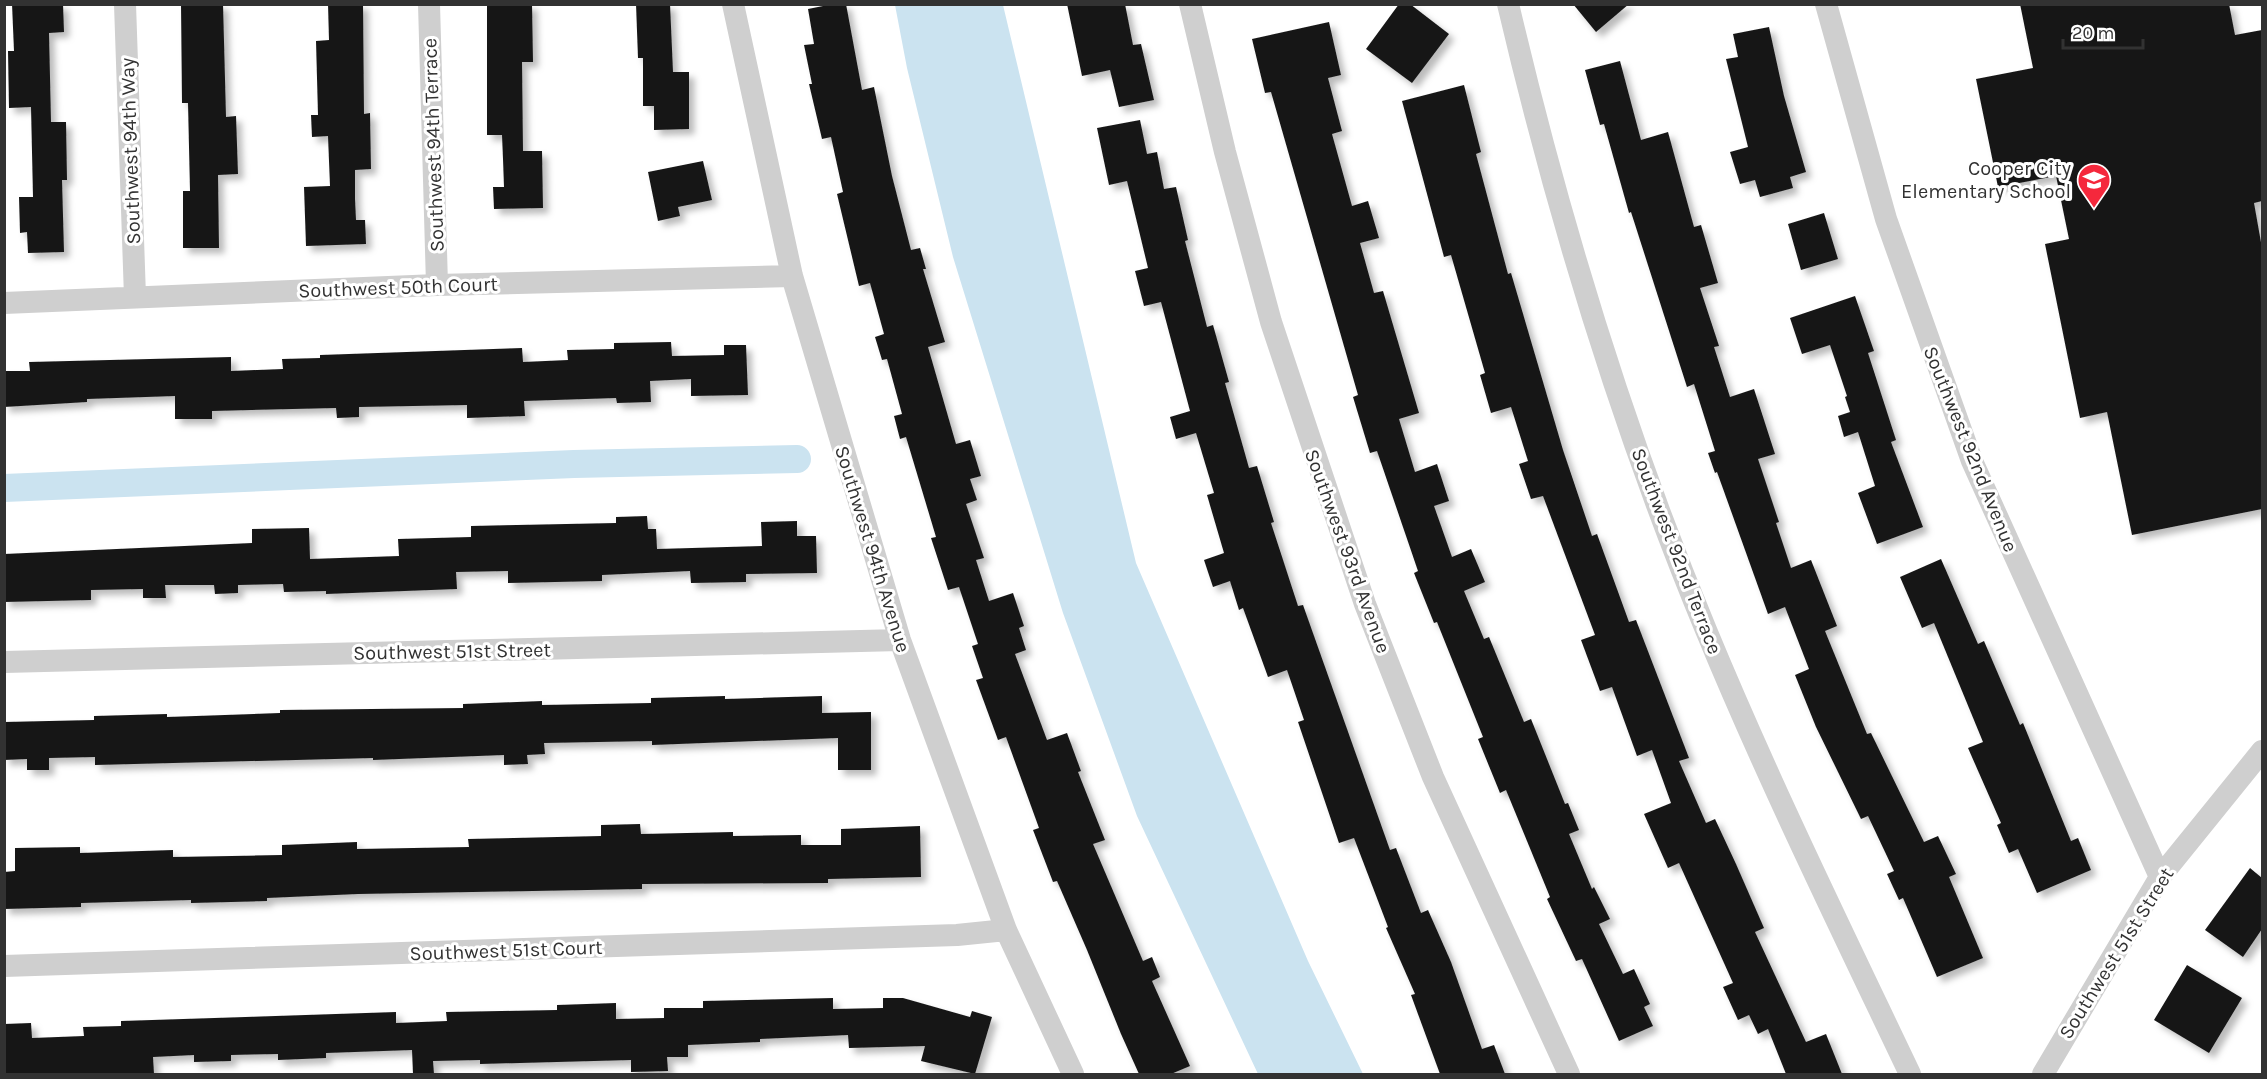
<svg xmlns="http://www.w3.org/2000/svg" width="2267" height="1079" font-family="Karla,sans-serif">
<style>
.water{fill:#cbe3f0}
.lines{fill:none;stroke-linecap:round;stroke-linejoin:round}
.canal{stroke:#cbe3f0;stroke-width:28}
.building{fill:#191919;filter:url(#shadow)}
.street{stroke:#cfcfcf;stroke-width:22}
.labels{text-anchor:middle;stroke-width:6;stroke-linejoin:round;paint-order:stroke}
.street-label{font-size:20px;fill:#323232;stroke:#fff}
.poi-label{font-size:20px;fill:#323232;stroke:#fff;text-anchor:end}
</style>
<defs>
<filter id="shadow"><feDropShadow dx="5.5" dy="5.5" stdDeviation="3" flood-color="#0004"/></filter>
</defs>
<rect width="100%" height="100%" fill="#fff"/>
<path class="water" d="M 895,5 L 1003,5 L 1136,563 L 1308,961 L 1363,1074 L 1258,1074 L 1137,816 L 1063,613 L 953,257 L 907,68 Z"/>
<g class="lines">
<path class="canal" d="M 4,488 L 574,464 L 797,459"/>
</g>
<path class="building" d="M 12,4 L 63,4 L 64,32 L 49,33 L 51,122 L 66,122 L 67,180 L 62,180 L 64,252 L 28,253 L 27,232 L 20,233 L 19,197 L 33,197 L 31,107 L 9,108 L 8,51 L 14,51 Z
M 181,4 L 223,4 L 226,117 L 236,116 L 238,174 L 218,175 L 219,248 L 183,248 L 183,191 L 190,191 L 188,103 L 182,103 Z
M 328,4 L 363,4 L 364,114 L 370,113 L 371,169 L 355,170 L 355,199 L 356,220 L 365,220 L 366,244 L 306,246 L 304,187 L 330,186 L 328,136 L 312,137 L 311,115 L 318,115 L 316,41 L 329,40 Z
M 532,4 L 533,62 L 522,62 L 523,151 L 542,151 L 543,208 L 494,209 L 493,187 L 504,187 L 503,159 L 502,135 L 487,135 L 487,5 Z
M 636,4 L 670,4 L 673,72 L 689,72 L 689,129 L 654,130 L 654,106 L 643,106 L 643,58 L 638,58 Z
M 833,4 L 846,4 L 862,90 L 874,87 L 892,176 L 911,250 L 920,248 L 926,269 L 923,269 L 945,342 L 928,347 L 956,444 L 970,440 L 981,476 L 970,479 L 977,500 L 966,504 L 984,558 L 976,560 L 989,601 L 1013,593 L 1024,626 L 1019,628 L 1026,650 L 1015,654 L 1047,740 L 1067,733 L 1081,771 L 1078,772 L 1105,840 L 1093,844 L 1143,961 L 1152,957 L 1160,977 L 1152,981 L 1190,1066 L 1171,1074 L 1139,1074 L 1121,1034 L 1087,950 L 1057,881 L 1053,882 L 1033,830 L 1039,828 L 1006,737 L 998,740 L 976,680 L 983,678 L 972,646 L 978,644 L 959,587 L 948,590 L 931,538 L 936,537 L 906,437 L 900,439 L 894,416 L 902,414 L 887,359 L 882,360 L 875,337 L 884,334 L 870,283 L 859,286 L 837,194 L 843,192 L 831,137 L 822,139 L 809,84 L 812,84 L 804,45 L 814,44 L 808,9 Z
M 1067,4 L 1125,4 L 1133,45 L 1141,44 L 1154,100 L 1119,107 L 1110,70 L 1082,76 Z
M 1399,4 L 1410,4 L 1449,34 L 1412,83 L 1366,49 Z
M 1573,4 L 1629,4 L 1596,32 Z
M 2020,4 L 2229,4 L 2235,35 L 2262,30 L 2262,201 L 2254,203 L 2262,248 L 2262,509 L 2132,535 L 2107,412 L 2080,418 L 2045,244 L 2069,239 L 2056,176 L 1998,187 L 1976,79 L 2033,68 Z
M 1329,22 L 1341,75 L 1328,78 L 1342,131 L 1332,134 L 1352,206 L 1368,201 L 1379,238 L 1360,243 L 1374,293 L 1383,291 L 1419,413 L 1399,419 L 1415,472 L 1437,464 L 1449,501 L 1434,506 L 1452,557 L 1471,549 L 1485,582 L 1464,591 L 1484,639 L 1489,637 L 1524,722 L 1531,719 L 1565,804 L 1568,803 L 1579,830 L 1569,834 L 1592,889 L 1594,887 L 1610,919 L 1599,924 L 1623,974 L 1634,969 L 1650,1004 L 1644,1007 L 1653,1026 L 1619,1041 L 1582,959 L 1576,961 L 1547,899 L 1550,897 L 1506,790 L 1500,793 L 1478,739 L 1483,737 L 1437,622 L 1434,623 L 1414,573 L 1418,571 L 1377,451 L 1370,453 L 1353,397 L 1358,395 L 1271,92 L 1265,93 L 1252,39 Z
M 1769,27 L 1784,96 L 1806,172 L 1790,177 L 1793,188 L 1760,197 L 1755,180 L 1740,184 L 1730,152 L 1748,147 L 1726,59 L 1738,57 L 1733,34 Z
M 1620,61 L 1641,140 L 1668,132 L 1694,227 L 1701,225 L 1718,283 L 1700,288 L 1719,346 L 1714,347 L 1730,397 L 1754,389 L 1775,454 L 1758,459 L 1779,522 L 1776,523 L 1791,568 L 1811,560 L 1837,626 L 1825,631 L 1867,734 L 1871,733 L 1924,842 L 1938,836 L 1956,874 L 1949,877 L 1983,958 L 1937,977 L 1903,898 L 1899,900 L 1887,874 L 1894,871 L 1868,816 L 1861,819 L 1816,727 L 1795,675 L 1809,669 L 1785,607 L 1768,614 L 1717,472 L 1715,473 L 1708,453 L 1715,451 L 1694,384 L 1687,387 L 1631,212 L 1629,213 L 1604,124 L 1600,125 L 1585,70 Z
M 1464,85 L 1481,152 L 1476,154 L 1508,274 L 1511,273 L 1563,450 L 1592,536 L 1597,534 L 1629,622 L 1636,620 L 1689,758 L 1679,761 L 1706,823 L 1715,819 L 1736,864 L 1764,928 L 1755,932 L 1806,1042 L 1826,1034 L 1842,1074 L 1786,1074 L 1768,1029 L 1758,1034 L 1749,1015 L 1738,1020 L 1723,987 L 1733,983 L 1679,863 L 1668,868 L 1644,814 L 1671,803 L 1652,750 L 1637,756 L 1612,687 L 1600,691 L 1581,640 L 1595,635 L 1543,496 L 1531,499 L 1519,464 L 1528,461 L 1511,407 L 1491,413 L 1480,375 L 1485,373 L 1451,255 L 1444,257 L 1402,101 Z
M 1140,120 L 1147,154 L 1157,152 L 1164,189 L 1176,187 L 1188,240 L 1185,241 L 1207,327 L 1213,325 L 1229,382 L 1225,383 L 1249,468 L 1257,466 L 1274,522 L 1271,523 L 1298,606 L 1303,605 L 1390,850 L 1396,848 L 1421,913 L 1428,910 L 1451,962 L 1482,1049 L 1494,1045 L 1505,1074 L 1440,1074 L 1411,995 L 1415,994 L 1386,928 L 1388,927 L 1354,838 L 1339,843 L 1298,722 L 1304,720 L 1287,670 L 1268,677 L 1243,608 L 1239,610 L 1230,581 L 1213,587 L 1204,560 L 1224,553 L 1207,495 L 1214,493 L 1196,433 L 1176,439 L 1170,417 L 1190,411 L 1161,302 L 1144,306 L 1135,271 L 1148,268 L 1127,181 L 1109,185 L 1097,128 Z
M 703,161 L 712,200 L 678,207 L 680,216 L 658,221 L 648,172 Z
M 1824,213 L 1838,259 L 1801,270 L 1788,224 Z
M 1855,296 L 1874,351 L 1868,353 L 1896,440 L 1891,442 L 1923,527 L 1877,544 L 1858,493 L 1875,486 L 1858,432 L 1844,437 L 1838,416 L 1850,412 L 1845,397 L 1847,396 L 1830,345 L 1802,354 L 1790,318 Z
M 671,342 L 672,356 L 724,355 L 724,345 L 746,345 L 748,395 L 691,396 L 691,379 L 650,381 L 651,402 L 617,403 L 616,398 L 524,401 L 525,416 L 467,418 L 467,405 L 359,407 L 359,417 L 337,418 L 336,408 L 212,411 L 212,419 L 175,419 L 175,396 L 87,399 L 87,402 L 4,407 L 4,371 L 30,371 L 29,362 L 231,357 L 231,371 L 283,369 L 282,359 L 320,358 L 320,355 L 522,348 L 523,362 L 568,360 L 567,350 L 614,349 L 614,343 Z
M 647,516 L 648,529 L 656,529 L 657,549 L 762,546 L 761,522 L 797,521 L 797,536 L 816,536 L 817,573 L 746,574 L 746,582 L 691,583 L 690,571 L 602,575 L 602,581 L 508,583 L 508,571 L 456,572 L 457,589 L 326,594 L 326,591 L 284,592 L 283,584 L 238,585 L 238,593 L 215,594 L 214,585 L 165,585 L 166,598 L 143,598 L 143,589 L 91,590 L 91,600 L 4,602 L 4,554 L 252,543 L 252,529 L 309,528 L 310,559 L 399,556 L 398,539 L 471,537 L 471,526 L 616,523 L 616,517 Z
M 1941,559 L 1978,644 L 1984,641 L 2020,725 L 2023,723 L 2071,841 L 2078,838 L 2091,870 L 2037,893 L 2018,849 L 2009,853 L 1997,825 L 2001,823 L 1968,748 L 1983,742 L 1934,623 L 1922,628 L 1900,577 Z
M 725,696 L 725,699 L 822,696 L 822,713 L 871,712 L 871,770 L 838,770 L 838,738 L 652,745 L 652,741 L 544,743 L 545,754 L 527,755 L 528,764 L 504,765 L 504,755 L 373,760 L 373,758 L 95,765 L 95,757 L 49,758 L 49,770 L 27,770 L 27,759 L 4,760 L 4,722 L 94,720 L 94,716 L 167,714 L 167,717 L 280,713 L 280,710 L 463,708 L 463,704 L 542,701 L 542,705 L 651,703 L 651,698 Z
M 640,824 L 641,834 L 733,832 L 733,836 L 801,835 L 801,845 L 841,845 L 841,829 L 920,826 L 921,877 L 828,879 L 828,883 L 642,884 L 642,889 L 358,894 L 267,898 L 267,901 L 191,903 L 191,900 L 81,903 L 81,907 L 4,909 L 4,872 L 15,871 L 15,848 L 80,847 L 80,853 L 173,850 L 173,857 L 282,855 L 282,845 L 357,842 L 357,849 L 469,847 L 468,839 L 601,836 L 601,825 Z
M 2250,868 L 2262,878 L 2262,929 L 2243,957 L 2205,930 Z
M 2187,965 L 2242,998 L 2209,1053 L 2154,1020 Z
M 833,998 L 833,1009 L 883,1008 L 883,998 L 903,998 L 970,1017 L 972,1011 L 992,1017 L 975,1074 L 921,1061 L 925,1046 L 849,1048 L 848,1035 L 760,1039 L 760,1042 L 688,1045 L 688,1057 L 667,1057 L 668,1071 L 631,1072 L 631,1060 L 480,1064 L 480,1060 L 433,1061 L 434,1074 L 413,1074 L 412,1050 L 326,1053 L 326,1058 L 278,1060 L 278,1054 L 231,1055 L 231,1061 L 194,1062 L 194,1055 L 153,1057 L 154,1074 L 4,1074 L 4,1024 L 31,1023 L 32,1038 L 84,1036 L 83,1027 L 121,1026 L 121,1021 L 396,1012 L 396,1023 L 447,1021 L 446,1012 L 557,1010 L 557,1005 L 616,1003 L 616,1019 L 664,1018 L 664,1008 L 703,1008 L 703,1001 Z"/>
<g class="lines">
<path class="street" d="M 125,4 L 135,297
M 429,4 L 437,285
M 733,4 L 792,276 L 900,640 L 1006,930 L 1073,1074
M 1190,4 L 1225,152 L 1271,322 L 1365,604 L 1433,777 L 1569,1074
M 1508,4 C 1558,217 1622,428 1706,630 C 1768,780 1840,927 1910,1074
M 1826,4 L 1886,219 L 1972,461 L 2160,877
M 4,303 L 437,285 L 792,276
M 4,662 L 900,640
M 4,966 L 957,935 L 1006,930
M 2043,1074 L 2160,877 L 2262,751"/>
</g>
<defs>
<g id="school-pin" transform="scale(1.725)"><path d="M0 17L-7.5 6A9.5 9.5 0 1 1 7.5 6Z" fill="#f5283c" stroke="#fff"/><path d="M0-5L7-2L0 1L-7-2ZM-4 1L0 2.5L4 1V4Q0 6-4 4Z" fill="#fff"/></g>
</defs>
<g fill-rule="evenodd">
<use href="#school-pin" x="2094" y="180"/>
</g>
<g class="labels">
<g class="street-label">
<text transform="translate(433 145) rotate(-92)" y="7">Southwest 94th Terrace</text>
<text transform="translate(130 151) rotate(-92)" y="7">Southwest 94th Way</text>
<text transform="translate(398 287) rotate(-2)" y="7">Southwest 50th Court</text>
<text transform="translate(1971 449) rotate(68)" y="7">Southwest 92nd Avenue</text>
<text transform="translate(873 549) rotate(73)" y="7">Southwest 94th Avenue</text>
<text transform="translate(1348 551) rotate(70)" y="7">Southwest 93rd Avenue</text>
<text transform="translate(1677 551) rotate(69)" y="7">Southwest 92nd Terrace</text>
<text transform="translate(452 651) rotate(-1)" y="7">Southwest 51st Street</text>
<text transform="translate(506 950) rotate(-2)" y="7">Southwest 51st Court</text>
<text transform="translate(2116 953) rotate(-58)" y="7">Southwest 51st Street</text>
</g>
<g class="poi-label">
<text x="2071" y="175">Cooper City<tspan x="2071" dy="23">Elementary School</tspan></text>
</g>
</g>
<rect width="2267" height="1079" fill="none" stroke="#323232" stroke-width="12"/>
<path d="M2063 39v9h80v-9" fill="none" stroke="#323232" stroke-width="3"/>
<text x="2072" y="39" font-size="18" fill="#323232" stroke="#ffffff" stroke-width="4.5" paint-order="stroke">20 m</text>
</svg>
